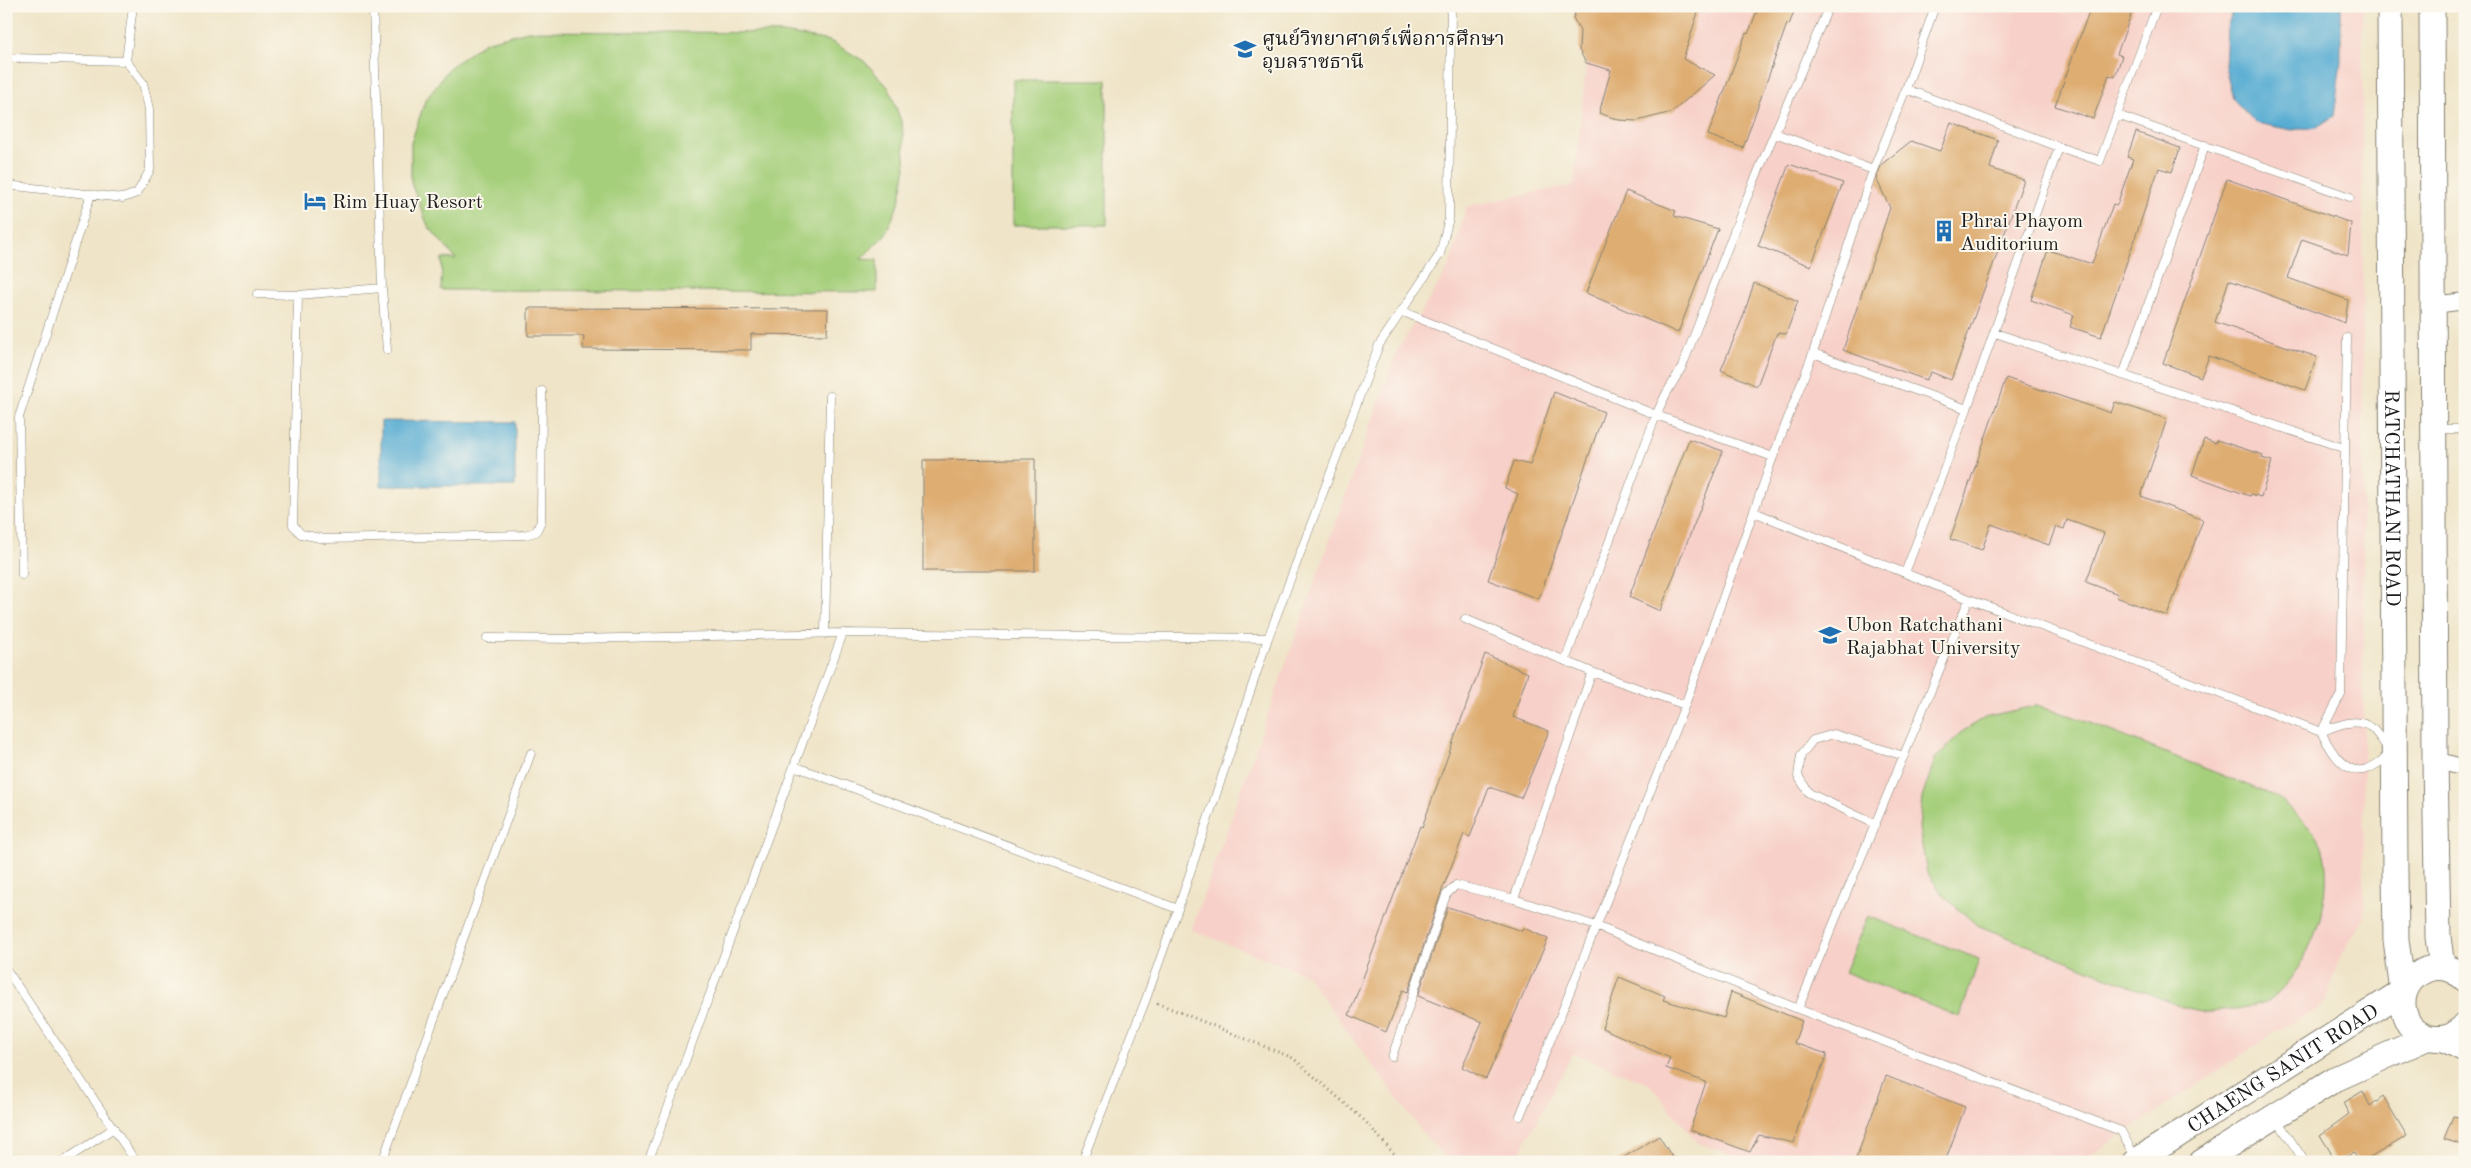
<svg xmlns="http://www.w3.org/2000/svg" width="2471" height="1168" font-family="'Old Standard TT','Noto Serif Thai',serif">
<style>
.built{fill:#f7d1c9}
.green{fill:#a6cf7b;stroke:#61764c}
.water{fill:#55abd2;stroke:#386477}
.building{fill:#dead72}
.lines{fill:none;stroke-linecap:round;stroke-linejoin:round}
.service-casing{stroke:#868072;stroke-width:9}
.minor-casing{stroke:#868072;stroke-width:18}
.secondary-casing{stroke:#868072;stroke-width:24}
.primary-casing{stroke:#868072;stroke-width:27}
.path{stroke:#868072;stroke-width:3;stroke-dasharray:1 4;stroke-linecap:butt}
.service{stroke:#fff;stroke-width:8}
.minor{stroke:#fff;stroke-width:16}
.secondary{stroke:#fff;stroke-width:22}
.primary{stroke:#fff;stroke-width:25}
.labels{text-anchor:middle;stroke-width:4;stroke-linejoin:round;paint-order:stroke}
.poi-label{font-size:20px;fill:#1c1c1c;stroke:#fbf7ec;text-anchor:start}
.street-label{font-size:20px;fill:#1c1c1c;stroke:#fbf7ec}
</style>
<rect width="100%" height="100%" fill="#fbf7ec"/>
<filter id="ink" filterUnits="userSpaceOnUse"><feTurbulence type="fractalNoise" baseFrequency=".02" numOctaves="2"/><feDisplacementMap in="SourceGraphic" scale="10" xChannelSelector="R" yChannelSelector="G"/><feConvolveMatrix kernelMatrix="1 2 1 2 8 2 1 2 1" color-interpolation-filters="sRGB"/></filter>
<filter id="wash" filterUnits="userSpaceOnUse"><feTurbulence type="fractalNoise" baseFrequency=".0096" numOctaves="4" result="noise"/><feDisplacementMap in="SourceGraphic" scale="20" xChannelSelector="R" yChannelSelector="G"/><feGaussianBlur stdDeviation="1.12" result="paint"/><feColorMatrix in="noise" values="0 0 0 0 0 0 0 0 0 0 0 0 0 0 0 0 0 1.4 0 .05"/><feComposite in="paint" operator="in"/></filter>
<g filter="url(#wash)">
<rect width="100%" height="100%" fill="#efe4c7"/>
<path class="built" d="M 1592,6 L 2362,6 L 2364,918 L 2337,964 L 2326,1000 L 2315,1012 L 2289,1023 L 2081,1162 L 1754,1162 L 1698,1143 L 1649,1084 L 1573,1053 L 1515,1162 L 1449,1162 L 1422,1132 L 1305,974 L 1191,930 L 1397,351 L 1448,269 L 1467,206 L 1574,185 Z"/>
<path class="green" d="M 528,31 L 784,33 L 830,41 L 864,61 L 889,88 L 902,124 L 906,168 L 899,203 L 885,235 L 861,259 L 877,260 L 877,292 L 441,290 L 442,258 L 456,259 L 428,226 L 411,183 L 411,143 L 425,101 L 450,67 L 485,42 Z
M 1013,80 L 1107,80 L 1107,225 L 1013,225 Z
M 2036,706 L 2072,716 L 2275,796 C 2290,808 2318,832 2323,850 C 2336,899 2309,967 2271,999 C 2262,1006 2216,1013 2204,1012 C 2198,1012 2191,1010 2185,1008 L 1977,925 L 1946,898 L 1927,873 L 1919,828 L 1922,798 L 1935,759 L 1960,733 L 1988,716 Z
M 1868,916 L 1979,959 L 1960,1017 L 1844,972 Z"/>
<path class="water" d="M 2234,6 L 2341,6 L 2341,61 L 2334,116 L 2317,127 L 2292,130 L 2256,123 L 2233,99 L 2225,67 L 2227,28 Z
M 381,421 L 515,422 L 515,486 L 381,486 Z"/>
<g id="blocks">
<path class="building" d="M 1578,6 L 1700,6 L 1683,59 L 1715,75 L 1672,112 L 1637,121 L 1619,120 L 1599,113 L 1611,70 L 1586,63 L 1579,50 L 1580,30 L 1573,18 Z
M 1759,6 L 1796,6 L 1789,25 L 1787,24 L 1743,148 L 1708,135 L 1746,33 L 1748,34 Z
M 2091,6 L 2134,6 L 2117,54 L 2122,56 L 2115,77 L 2109,75 L 2093,119 L 2055,106 Z
M 1951,123 L 1998,140 L 1990,168 L 2024,180 L 1951,380 L 1931,372 L 1926,380 L 1843,350 L 1890,208 L 1876,178 L 1882,164 L 1911,141 L 1940,151 Z
M 2136,132 L 2180,148 L 2172,172 L 2159,168 L 2101,337 L 2070,327 L 2074,315 L 2031,300 L 2048,250 L 2092,264 L 2113,204 L 2117,205 L 2133,159 L 2127,157 Z
M 1789,164 L 1843,183 L 1811,266 L 1758,246 Z
M 2227,179 L 2351,223 L 2348,255 L 2302,239 L 2288,278 L 2348,300 L 2345,323 L 2229,280 L 2215,322 L 2317,357 L 2305,390 L 2209,356 L 2201,377 L 2163,363 Z
M 1626,191 L 1676,211 L 1674,216 L 1718,229 L 1678,333 L 1586,293 Z
M 1754,283 L 1798,301 L 1786,334 L 1777,333 L 1757,386 L 1721,370 L 1743,317 Z
M 528,308 L 828,309 L 827,335 L 751,334 L 751,350 L 583,349 L 584,336 L 528,336 Z
M 2006,378 L 2111,413 L 2115,402 L 2167,419 L 2141,496 L 2203,520 L 2167,616 L 2116,597 L 2118,594 L 2086,582 L 2104,533 L 2067,520 L 2064,529 L 2056,526 L 2049,545 L 1991,524 L 1982,550 L 1950,539 Z
M 1554,392 L 1604,412 L 1539,599 L 1488,580 L 1518,494 L 1505,488 L 1514,461 L 1530,465 Z
M 1689,439 L 1723,451 L 1660,611 L 1629,597 Z
M 2204,439 L 2216,443 L 2217,440 L 2263,455 L 2262,458 L 2272,461 L 2261,497 L 2251,494 L 2250,496 L 2192,475 Z
M 1035,459 L 1035,571 L 923,571 L 923,460 Z
M 1485,654 L 1528,673 L 1513,717 L 1549,731 L 1521,798 L 1489,787 L 1470,837 L 1464,834 L 1441,893 L 1408,992 L 1403,990 L 1386,1032 L 1349,1015 L 1420,826 L 1422,827 Z
M 1448,907 L 1522,931 L 1524,928 L 1548,939 L 1486,1079 L 1462,1067 L 1482,1022 L 1418,996 Z
M 1619,977 L 1665,996 L 1663,1000 L 1724,1018 L 1731,992 L 1802,1021 L 1794,1043 L 1827,1054 L 1799,1124 L 1794,1143 L 1759,1135 L 1750,1152 L 1690,1130 L 1706,1082 L 1666,1068 L 1670,1058 L 1602,1028 Z
M 1886,1076 L 1965,1107 L 1945,1162 L 1855,1162 Z
M 2363,1091 L 2370,1106 L 2383,1096 L 2407,1136 L 2363,1162 L 2359,1162 L 2354,1153 L 2336,1161 L 2320,1135 L 2349,1114 L 2343,1103 Z
M 2453,1116 L 2465,1118 L 2465,1146 L 2444,1139 Z
M 1659,1136 L 1675,1162 L 1616,1162 Z"/>
</g>
</g>
<g filter="url(#ink)">
<use href="#blocks" fill-opacity="0" stroke="#868072" stroke-width="1"/>
<g class="lines">
<g class="service-casing">
<path id="service" d="M 373,6 L 382,288 L 387,350
M 14,58 L 126,61
M 1906,89 L 2059,147
M 2117,115 L 2350,197
M 1775,133 L 1873,170
M 6,185 L 123,198 L 137,193 L 150,170 L 149,109 L 143,83 L 126,61 L 133,6
M 257,294 L 298,295 L 382,288
M 298,295 L 293,525 L 301,534 L 325,539 L 524,535 L 536,532 L 541,521 L 542,391
M 1401,311 L 1656,415 L 1773,457
M 1995,333 L 2344,448
M 1813,353 L 1967,409
M 2123,375 L 2205,145
M 2437,429 L 2465,429
M 1754,512 L 1969,599 L 2321,732 C 2335,726 2357,716 2372,728 C 2377,733 2382,741 2387,747
M 1905,573 L 1967,409 L 2059,147 L 2100,161 L 2157,6
M 22,575 L 19,417 L 91,194
M 1465,619 L 1592,672 L 1685,705
M 825,634 L 830,396
M 487,638 L 575,639 L 843,633 L 1268,638
M 1565,661 L 1656,415 L 1666,394 L 1682,367 L 1746,200 L 1829,6
M 1592,672 L 1514,899 L 1596,926 L 1798,1009 L 2121,1131 L 2136,1159
M 2321,732 C 2329,747 2344,777 2367,769 C 2376,766 2383,759 2391,755
M 2321,732 L 2341,694 L 2347,338
M 794,766 L 1178,909
M 1875,824 L 1809,793 L 1798,776 L 1801,755 L 1813,740 L 1834,734 L 1904,756
M 6,969 L 136,1162
M 1798,1009 L 1969,599
M 1392,1057 L 1446,895 L 1456,885 L 1514,899
M 1520,1116 L 1685,705 L 1773,457 L 1813,353 L 1873,170 L 1906,89 L 1935,6
M 2277,1120 L 2305,1162
M 62,1162 L 114,1128
M 382,1162 L 531,753
M 648,1162 L 843,633
M 1082,1162 L 1146,999 L 1178,909 L 1268,638 L 1379,345 L 1440,254 L 1449,218 L 1451,6"/>
</g>
<g class="minor-casing">
<path id="minor" d="M 2434,305 L 2465,301
M 2435,760 L 2465,768"/>
</g>
<g class="secondary-casing">
<path id="secondary" d="M 2443,1040 L 2465,1051"/>
</g>
<g class="primary-casing">
<g id="primary">
<path id="s1" d="M 2390,6 L 2395,871 L 2396,940 L 2403,991"/>
<path d="M 2432,6 L 2435,760 L 2438,937 L 2442,967"/>
<path d="M 2465,979 C 2434,948 2386,985 2409,1024 C 2413,1031 2424,1037 2431,1038 C 2446,1040 2456,1036 2465,1025"/>
<path id="s2" d="M 2135,1162 L 2403,991"/>
<path d="M 2202,1162 L 2335,1079 L 2426,1038"/>
</g>
</g>
<path class="path" d="M 1157,1003 L 1293,1058 L 1366,1122 L 1401,1162"/>
<use href="#service" class="service"/>
<use href="#minor" class="minor"/>
<use href="#secondary" class="secondary"/>
<use href="#primary" class="primary"/>
</g>
</g>
<defs>
<g id="school-bare" transform="scale(1.725)"><path d="M0-5L7-2L0 1L-7-2ZM-4 1L0 2.5L4 1V4Q0 6-4 4Z" fill="#1f6fb2" stroke="#fbf7ec" stroke-width="2.5" paint-order="stroke"/></g>
<g id="hotel-bare" transform="scale(1.725)"><path d="M-6-4.5h1.5V1H6V5H4.5V3h-9V5H-6ZM-4 0a1.8 1.8 0 1 1 3.6 0ZM.5 0V-2.5h3Q6-2.5 6 0Z" fill="#1f6fb2" stroke="#fbf7ec" stroke-width="2.5" paint-order="stroke"/></g>
<g id="building-bare" transform="scale(1.725)"><path d="M-4-6H4V6H1V3H-1V6H-4ZM-2.5-4.3h1.7v1.8h-1.7ZM.8-4.3h1.7v1.8H.8ZM-2.5-1h1.7V.8h-1.7ZM.8-1h1.7V.8H.8Z" fill="#1f6fb2" stroke="#fbf7ec" stroke-width="2.5" paint-order="stroke"/></g>
<g id="university-bare" transform="scale(1.725)"><path d="M0-5L7-2L0 1L-7-2ZM-4 1L0 2.5L4 1V4Q0 6-4 4Z" fill="#1f6fb2" stroke="#fbf7ec" stroke-width="2.5" paint-order="stroke"/></g>
</defs>
<g fill-rule="evenodd">
<use href="#school-bare" x="1245" y="49"/>
<use href="#hotel-bare" x="315" y="201"/>
<use href="#building-bare" x="1944" y="231"/>
<use href="#university-bare" x="1830" y="635"/>
</g>
<g class="labels">
<g class="poi-label">
<text x="1262" y="45">ศูนย์วิทยาศาตร์เพื่อการศึกษา<tspan x="1262" dy="23">อุบลราชธานี</tspan></text>
<text x="332" y="208">Rim Huay Resort</text>
<text x="1960" y="227">Phrai Phayom<tspan x="1960" dy="23">Auditorium</tspan></text>
<text x="1846" y="631">Ubon Ratchathani<tspan x="1846" dy="23">Rajabhat University</tspan></text>
</g>
<g class="street-label">
<text dy="7" stroke="none"><textPath href="#s1" startOffset="492">RATCHATHANI ROAD</textPath></text>
<text dy="7" stroke="none"><textPath href="#s2" startOffset="175">CHAENG SANIT ROAD</textPath></text>
</g>
</g>
<rect width="2471" height="1168" fill="none" stroke="#fbf7ec" stroke-width="25"/>
</svg>
